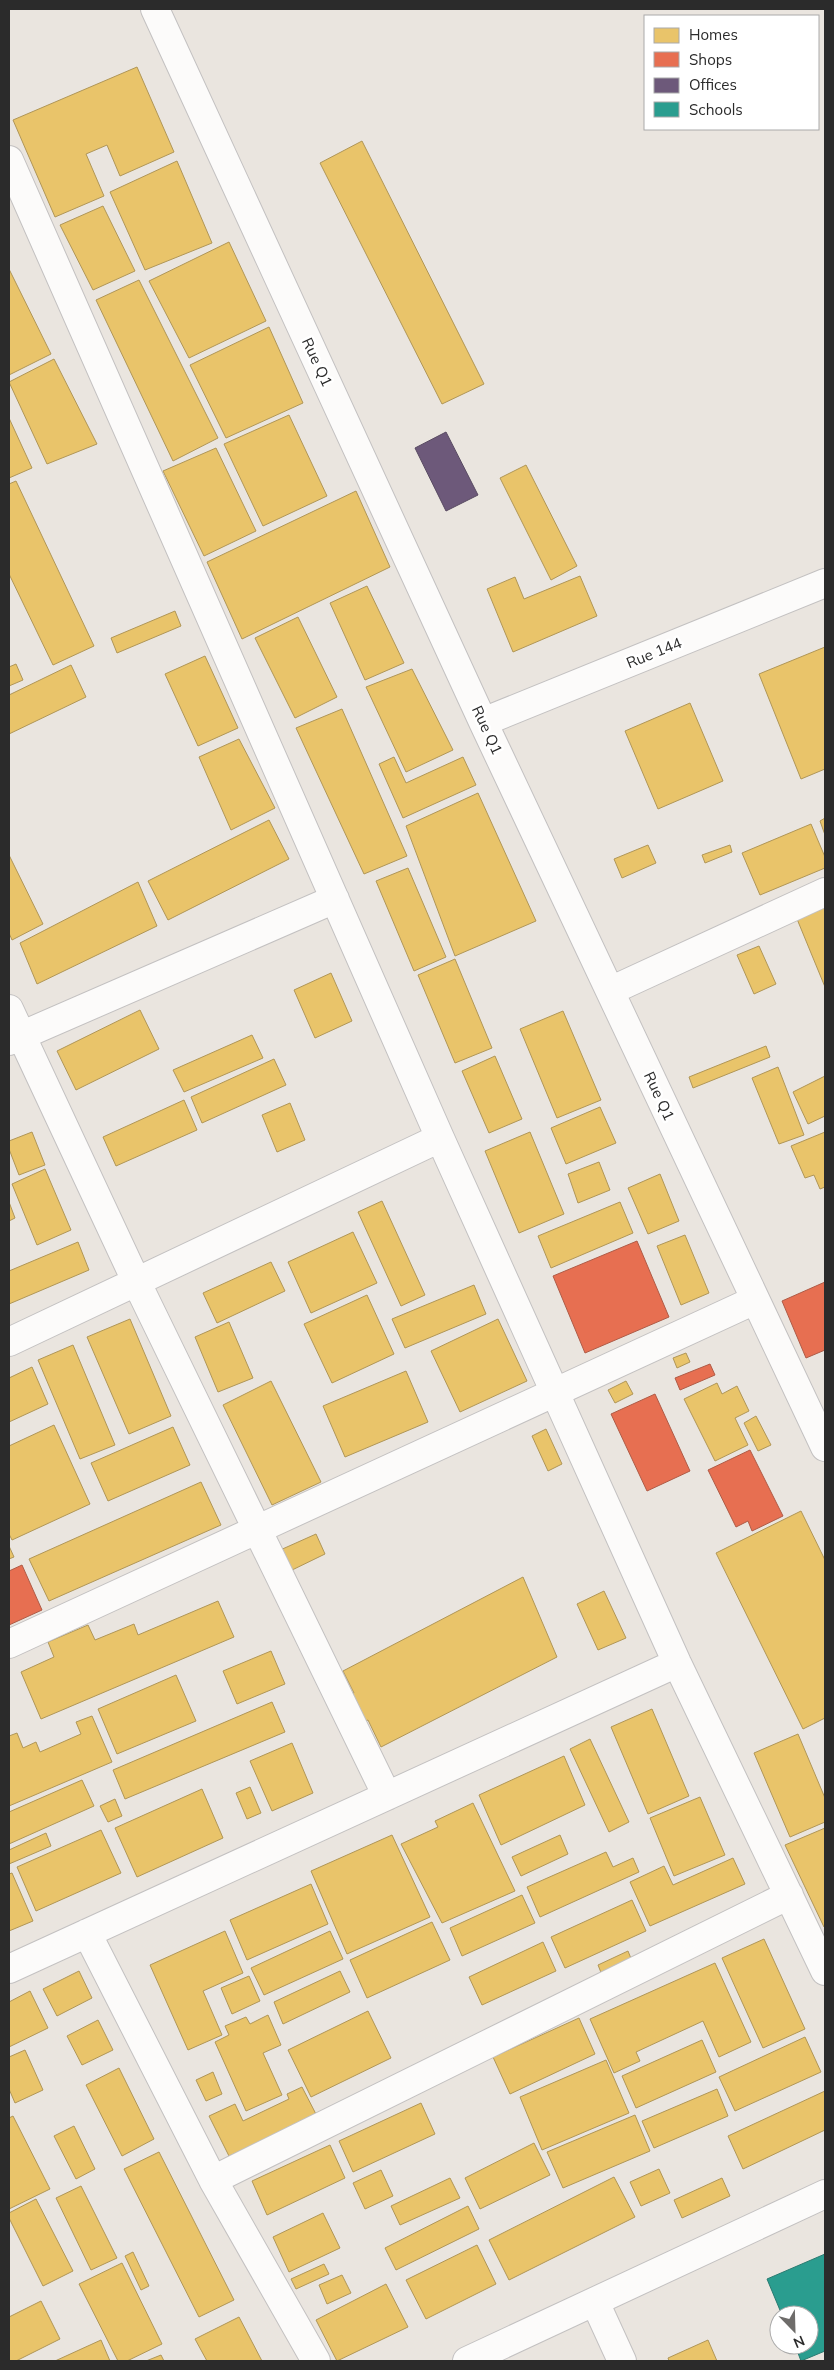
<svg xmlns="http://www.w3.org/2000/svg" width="834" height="2370" font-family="Mulish,sans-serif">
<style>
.homes{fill:#e9c46a;stroke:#b09657}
.shops{fill:#e76f51;stroke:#af5b46}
.offices{fill:#6d597a;stroke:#594b62}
.schools{fill:#2a9d8f;stroke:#2a7b71}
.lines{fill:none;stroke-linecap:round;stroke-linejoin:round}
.minor-casing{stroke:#c3c1c1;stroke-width:30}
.minor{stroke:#fcfbfa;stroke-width:28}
.labels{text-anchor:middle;stroke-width:5;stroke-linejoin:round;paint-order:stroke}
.street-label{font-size:15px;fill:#2b2b2b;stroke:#fff}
</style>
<rect width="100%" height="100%" fill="#eae5df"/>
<path class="homes" d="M 137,67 L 174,152 L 120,176 L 107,145 L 86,154 L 104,196 L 55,217 L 13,120 Z
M 362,141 L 484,384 L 442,404 L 320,163 Z
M 177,161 L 212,243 L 145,270 L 110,192 Z
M 103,206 L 135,271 L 93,290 L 60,225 Z
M 229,242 L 266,321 L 189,358 L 149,281 Z
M 9,269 L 51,354 L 9,375 Z
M 139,280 L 218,438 L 173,461 L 96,300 Z
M 269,327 L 303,403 L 226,438 L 190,365 Z
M 54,359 L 97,444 L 47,464 L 9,382 Z
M 289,415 L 327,496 L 263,526 L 224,444 Z
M 9,418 L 32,468 L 9,478 Z
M 216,448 L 256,531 L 204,556 L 163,471 Z
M 526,465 L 577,566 L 551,580 L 500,478 Z
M 16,481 L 94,646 L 53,665 L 9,574 L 9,484 Z
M 356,491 L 390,567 L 242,639 L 207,562 Z
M 580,576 L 597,616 L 513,652 L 487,589 L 515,577 L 524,599 Z
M 367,586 L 404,663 L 365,680 L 330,603 Z
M 175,611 L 181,626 L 117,653 L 111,638 Z
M 298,617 L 337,697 L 295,718 L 255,638 Z
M 825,647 L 825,769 L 801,779 L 759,674 Z
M 205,656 L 238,728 L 198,746 L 165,674 Z
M 16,664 L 23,680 L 9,686 L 9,667 Z
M 71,665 L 86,697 L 9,734 L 9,695 Z
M 412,669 L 453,750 L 406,772 L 366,687 Z
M 690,703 L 723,781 L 658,809 L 625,731 Z
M 342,709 L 407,856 L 364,874 L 296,728 Z
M 239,739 L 275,808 L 231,830 L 199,757 Z
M 394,757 L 406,783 L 463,757 L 476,785 L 403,818 L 379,764 Z
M 478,793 L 536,921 L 455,956 L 406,826 Z
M 825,818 L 825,835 L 820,821 Z
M 269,820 L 289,859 L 168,920 L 148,881 Z
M 811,824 L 825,857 L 825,868 L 760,895 L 742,853 Z
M 648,845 L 656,863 L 622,878 L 614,859 Z
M 730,845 L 732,852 L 705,863 L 702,855 Z
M 9,855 L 43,924 L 12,940 L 9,933 Z
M 408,868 L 446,957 L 414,971 L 376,881 Z
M 138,882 L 157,926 L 37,984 L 20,943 Z
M 825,907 L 825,987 L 797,919 Z
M 759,946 L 776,984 L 754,994 L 737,955 Z
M 455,959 L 492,1048 L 455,1063 L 418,975 Z
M 331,973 L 352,1021 L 315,1038 L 294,990 Z
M 140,1010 L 159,1049 L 76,1090 L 57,1051 Z
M 563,1011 L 601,1100 L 557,1118 L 520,1029 Z
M 252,1035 L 263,1058 L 184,1092 L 173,1070 Z
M 766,1046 L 770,1057 L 693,1088 L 689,1077 Z
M 495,1056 L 522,1119 L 489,1133 L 462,1071 Z
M 274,1059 L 286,1085 L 202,1123 L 191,1097 Z
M 778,1067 L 804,1135 L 779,1144 L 752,1078 Z
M 825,1076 L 825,1116 L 808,1124 L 793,1092 Z
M 184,1100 L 197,1130 L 116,1166 L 103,1137 Z
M 290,1103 L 305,1140 L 277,1152 L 262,1115 Z
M 600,1107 L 616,1143 L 566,1164 L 551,1128 Z
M 32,1132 L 45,1165 L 19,1175 L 9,1149 L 9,1141 Z
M 530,1132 L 564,1214 L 519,1233 L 485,1151 Z
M 825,1132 L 825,1187 L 820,1189 L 814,1175 L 805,1178 L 791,1146 Z
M 599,1162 L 610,1190 L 578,1203 L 568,1174 Z
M 45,1169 L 71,1230 L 37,1245 L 12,1184 Z
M 660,1174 L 679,1221 L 648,1234 L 628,1188 Z
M 382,1201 L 425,1295 L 401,1306 L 358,1212 Z
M 9,1202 L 15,1218 L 9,1221 Z
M 620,1202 L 633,1233 L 551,1268 L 538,1236 Z
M 353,1232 L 377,1283 L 311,1313 L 288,1262 Z
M 685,1235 L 709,1293 L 681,1305 L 657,1246 Z
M 78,1242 L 89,1270 L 9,1304 L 9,1271 Z
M 271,1262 L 285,1291 L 217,1323 L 203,1293 Z
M 474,1285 L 486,1314 L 405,1348 L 392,1319 Z
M 367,1295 L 394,1354 L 332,1383 L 304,1324 Z
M 130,1319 L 171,1416 L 129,1434 L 87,1337 Z
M 498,1319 L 527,1381 L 460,1412 L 431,1351 Z
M 229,1322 L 253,1378 L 218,1392 L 195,1337 Z
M 73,1345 L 115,1445 L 80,1459 L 38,1360 Z
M 686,1353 L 690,1362 L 677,1368 L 673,1358 Z
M 32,1367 L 48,1404 L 9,1422 L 9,1378 Z
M 406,1371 L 428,1422 L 345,1457 L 323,1406 Z
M 271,1381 L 321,1482 L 272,1505 L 223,1405 Z
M 626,1381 L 633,1394 L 615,1403 L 608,1390 Z
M 717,1383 L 722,1394 L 737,1386 L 749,1411 L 735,1418 L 748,1445 L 715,1461 L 684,1399 Z
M 756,1416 L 771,1445 L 758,1451 L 744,1423 Z
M 54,1425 L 90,1504 L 12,1540 L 9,1534 L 9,1446 Z
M 173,1427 L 190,1465 L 108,1501 L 91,1463 Z
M 546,1429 L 562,1464 L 548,1471 L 532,1436 Z
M 201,1482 L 221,1525 L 49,1601 L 29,1559 Z
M 801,1511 L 825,1560 L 825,1718 L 803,1729 L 716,1553 Z
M 316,1534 L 325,1554 L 288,1572 L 278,1551 Z
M 9,1546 L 14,1557 L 9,1559 Z
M 523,1577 L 557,1657 L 381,1747 L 368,1720 L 356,1724 L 344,1695 L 354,1693 L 343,1671 Z
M 604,1591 L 626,1638 L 598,1650 L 577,1604 Z
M 218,1601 L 234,1637 L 41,1719 L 21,1672 L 54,1657 L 48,1642 L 88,1625 L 95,1640 L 134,1624 L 138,1635 Z
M 271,1651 L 285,1684 L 237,1704 L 223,1671 Z
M 176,1675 L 196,1721 L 117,1754 L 98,1709 Z
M 272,1702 L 285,1732 L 125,1799 L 113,1770 Z
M 652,1709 L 689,1796 L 648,1814 L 611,1727 Z
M 92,1716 L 112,1762 L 9,1806 L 9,1736 L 17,1733 L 23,1748 L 36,1742 L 40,1752 L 81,1734 L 76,1722 Z
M 798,1734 L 825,1798 L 825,1822 L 790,1837 L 754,1753 Z
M 590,1739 L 629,1822 L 609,1832 L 570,1749 Z
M 292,1743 L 313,1793 L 272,1811 L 250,1761 Z
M 564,1756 L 585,1805 L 501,1845 L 479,1795 Z
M 82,1780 L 94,1806 L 9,1844 L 9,1812 Z
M 250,1787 L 261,1813 L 247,1819 L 236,1793 Z
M 202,1789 L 223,1838 L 137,1877 L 115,1828 Z
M 700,1797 L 725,1855 L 674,1876 L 650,1818 Z
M 115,1799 L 122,1816 L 108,1822 L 100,1806 Z
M 473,1803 L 515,1891 L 442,1923 L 401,1844 L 438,1827 L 435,1821 Z
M 825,1828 L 825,1927 L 824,1927 L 785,1845 Z
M 101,1830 L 121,1873 L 36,1911 L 17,1867 Z
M 46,1833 L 51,1846 L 9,1864 L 9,1850 Z
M 392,1835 L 430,1917 L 347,1954 L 311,1871 Z
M 560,1835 L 568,1854 L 521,1876 L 512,1857 Z
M 606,1852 L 613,1867 L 633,1858 L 639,1872 L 540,1917 L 527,1887 Z
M 733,1858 L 745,1884 L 650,1926 L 630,1882 L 664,1866 L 673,1885 Z
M 12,1873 L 33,1921 L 9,1931 L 9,1874 Z
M 311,1884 L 328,1924 L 247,1960 L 230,1920 Z
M 522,1895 L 535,1923 L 462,1956 L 450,1928 Z
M 632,1900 L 646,1931 L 565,1968 L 551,1937 Z
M 432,1922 L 450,1960 L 367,1998 L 350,1960 Z
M 225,1931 L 243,1973 L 203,1991 L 222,2035 L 188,2050 L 150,1965 Z
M 330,1931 L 343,1959 L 264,1995 L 251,1968 Z
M 764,1939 L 805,2029 L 763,2048 L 722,1958 Z
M 543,1942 L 556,1971 L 482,2005 L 469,1977 Z
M 628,1951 L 632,1961 L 602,1975 L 598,1965 Z
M 715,1963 L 751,2042 L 719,2057 L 703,2021 L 636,2052 L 640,2061 L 614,2073 L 590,2019 Z
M 79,1971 L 92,1998 L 57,2016 L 43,1989 Z
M 340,1971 L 350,1992 L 283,2024 L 274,2002 Z
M 249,1976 L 260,2001 L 232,2014 L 221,1988 Z
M 30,1991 L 48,2028 L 9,2047 L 9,2002 Z
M 368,2011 L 391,2058 L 311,2097 L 288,2050 Z
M 268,2015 L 281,2045 L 263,2053 L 282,2095 L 246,2111 L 215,2042 L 229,2035 L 225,2026 L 246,2017 L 250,2024 Z
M 579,2018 L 595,2054 L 510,2094 L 493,2057 Z
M 98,2020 L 113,2050 L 82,2065 L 67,2036 Z
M 805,2037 L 821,2072 L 735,2111 L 719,2077 Z
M 702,2040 L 716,2072 L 636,2108 L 622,2076 Z
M 25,2050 L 43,2090 L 15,2103 L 9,2089 L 9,2057 Z
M 606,2060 L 629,2113 L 542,2150 L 520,2097 Z
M 119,2068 L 154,2139 L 122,2156 L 86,2085 Z
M 213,2072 L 222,2094 L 206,2101 L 196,2080 Z
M 302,2087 L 318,2118 L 229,2156 L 209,2116 L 235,2104 L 243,2121 L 289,2099 L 287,2094 Z
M 717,2089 L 728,2116 L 654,2148 L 642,2121 Z
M 825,2091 L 825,2130 L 743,2169 L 728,2136 Z
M 421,2103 L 435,2134 L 353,2172 L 339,2141 Z
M 635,2115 L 650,2151 L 563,2188 L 547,2152 Z
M 13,2116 L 50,2189 L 9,2209 L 9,2118 Z
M 74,2126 L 95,2169 L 76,2179 L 54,2136 Z
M 534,2143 L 550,2175 L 480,2209 L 465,2178 Z
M 330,2145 L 345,2178 L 267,2215 L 252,2181 Z
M 159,2152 L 234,2300 L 199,2317 L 124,2169 Z
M 659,2169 L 670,2193 L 641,2206 L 630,2182 Z
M 381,2170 L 393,2196 L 365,2209 L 353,2183 Z
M 614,2177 L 635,2217 L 509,2280 L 489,2240 Z
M 450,2178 L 460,2198 L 400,2225 L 391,2206 Z
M 722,2178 L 730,2196 L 682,2218 L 674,2200 Z
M 81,2186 L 117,2258 L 91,2270 L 56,2198 Z
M 36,2199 L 73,2271 L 43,2286 L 9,2218 L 9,2213 Z
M 468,2206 L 479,2229 L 396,2270 L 385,2248 Z
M 323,2213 L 340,2248 L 289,2272 L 273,2237 Z
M 477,2245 L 496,2284 L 426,2319 L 406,2280 Z
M 133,2252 L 149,2286 L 141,2290 L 125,2256 Z
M 122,2263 L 162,2344 L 127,2361 L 118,2361 L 79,2284 Z
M 324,2264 L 329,2274 L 296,2289 L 291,2279 Z
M 342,2275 L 351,2293 L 327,2304 L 319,2285 Z
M 386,2284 L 408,2327 L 337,2361 L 316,2320 Z
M 41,2301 L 60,2339 L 16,2361 L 9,2361 L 9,2317 Z
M 239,2317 L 262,2361 L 207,2361 L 195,2339 Z
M 101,2340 L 110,2361 L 55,2361 Z
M 708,2340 L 717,2361 L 669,2361 L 668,2358 Z
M 161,2355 L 164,2361 L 146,2361 Z"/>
<path class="shops" d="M 637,1241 L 669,1317 L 585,1353 L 553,1276 Z
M 825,1282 L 825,1350 L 806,1358 L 782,1301 Z
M 710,1364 L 715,1375 L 680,1390 L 675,1378 Z
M 655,1394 L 690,1471 L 647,1491 L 611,1414 Z
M 750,1450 L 783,1516 L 752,1531 L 748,1521 L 736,1527 L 708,1470 Z
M 22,1565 L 42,1610 L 9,1625 L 9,1571 Z"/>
<path class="offices" d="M 446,432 L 478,495 L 446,511 L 415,448 Z"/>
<path class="schools" d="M 825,2254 L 825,2351 L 801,2361 L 795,2345 L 809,2345 L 809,2315 L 782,2315 L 767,2279 Z"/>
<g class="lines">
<g class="minor-casing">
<path id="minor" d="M 155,9 L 483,722 L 825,1447
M 9,160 L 440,1138 L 677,1663 L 825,1971
M 483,722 L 825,583
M 610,991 L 825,892
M 9,1009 L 137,1283 L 387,1796
M 9,1041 L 335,899
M 9,1342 L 440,1138
M 9,1644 L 755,1300
M 87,1933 L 213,2180 L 316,2361
M 9,1969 L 677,1663
M 213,2180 L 789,1895
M 595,2302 L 622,2361
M 467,2361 L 825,2194"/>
</g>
<use href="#minor" class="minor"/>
</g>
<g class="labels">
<g class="street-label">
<text transform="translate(317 362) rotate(65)" y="5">Rue Q1</text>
<text transform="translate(654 653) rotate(-22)" y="5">Rue 144</text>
<text transform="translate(487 730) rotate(65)" y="5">Rue Q1</text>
<text transform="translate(659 1096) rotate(65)" y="5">Rue Q1</text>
</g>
</g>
<rect width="834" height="2370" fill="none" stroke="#2b2b2b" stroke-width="20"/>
<rect x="644" y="15" width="175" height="115" fill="#ffffff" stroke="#aaaaaa"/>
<rect x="654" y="28" width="25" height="15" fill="#e9c46a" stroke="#aaaaaa"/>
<text x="689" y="40" font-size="15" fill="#2b2b2b">Homes</text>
<rect x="654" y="52" width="25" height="15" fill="#e76f51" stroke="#aaaaaa"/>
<text x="689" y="65" font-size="15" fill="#2b2b2b">Shops</text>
<rect x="654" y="78" width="25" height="15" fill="#6d597a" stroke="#aaaaaa"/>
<text x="689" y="90" font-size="15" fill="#2b2b2b">Offices</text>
<rect x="654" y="102" width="25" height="15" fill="#2a9d8f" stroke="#aaaaaa"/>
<text x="689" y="115" font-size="15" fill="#2b2b2b">Schools</text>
<g transform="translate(794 2330) rotate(157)"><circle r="24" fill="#ffffff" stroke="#aaaaaa"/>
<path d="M0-4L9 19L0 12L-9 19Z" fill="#6e6c6a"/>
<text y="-8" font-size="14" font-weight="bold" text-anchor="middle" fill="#2b2b2b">N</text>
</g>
</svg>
